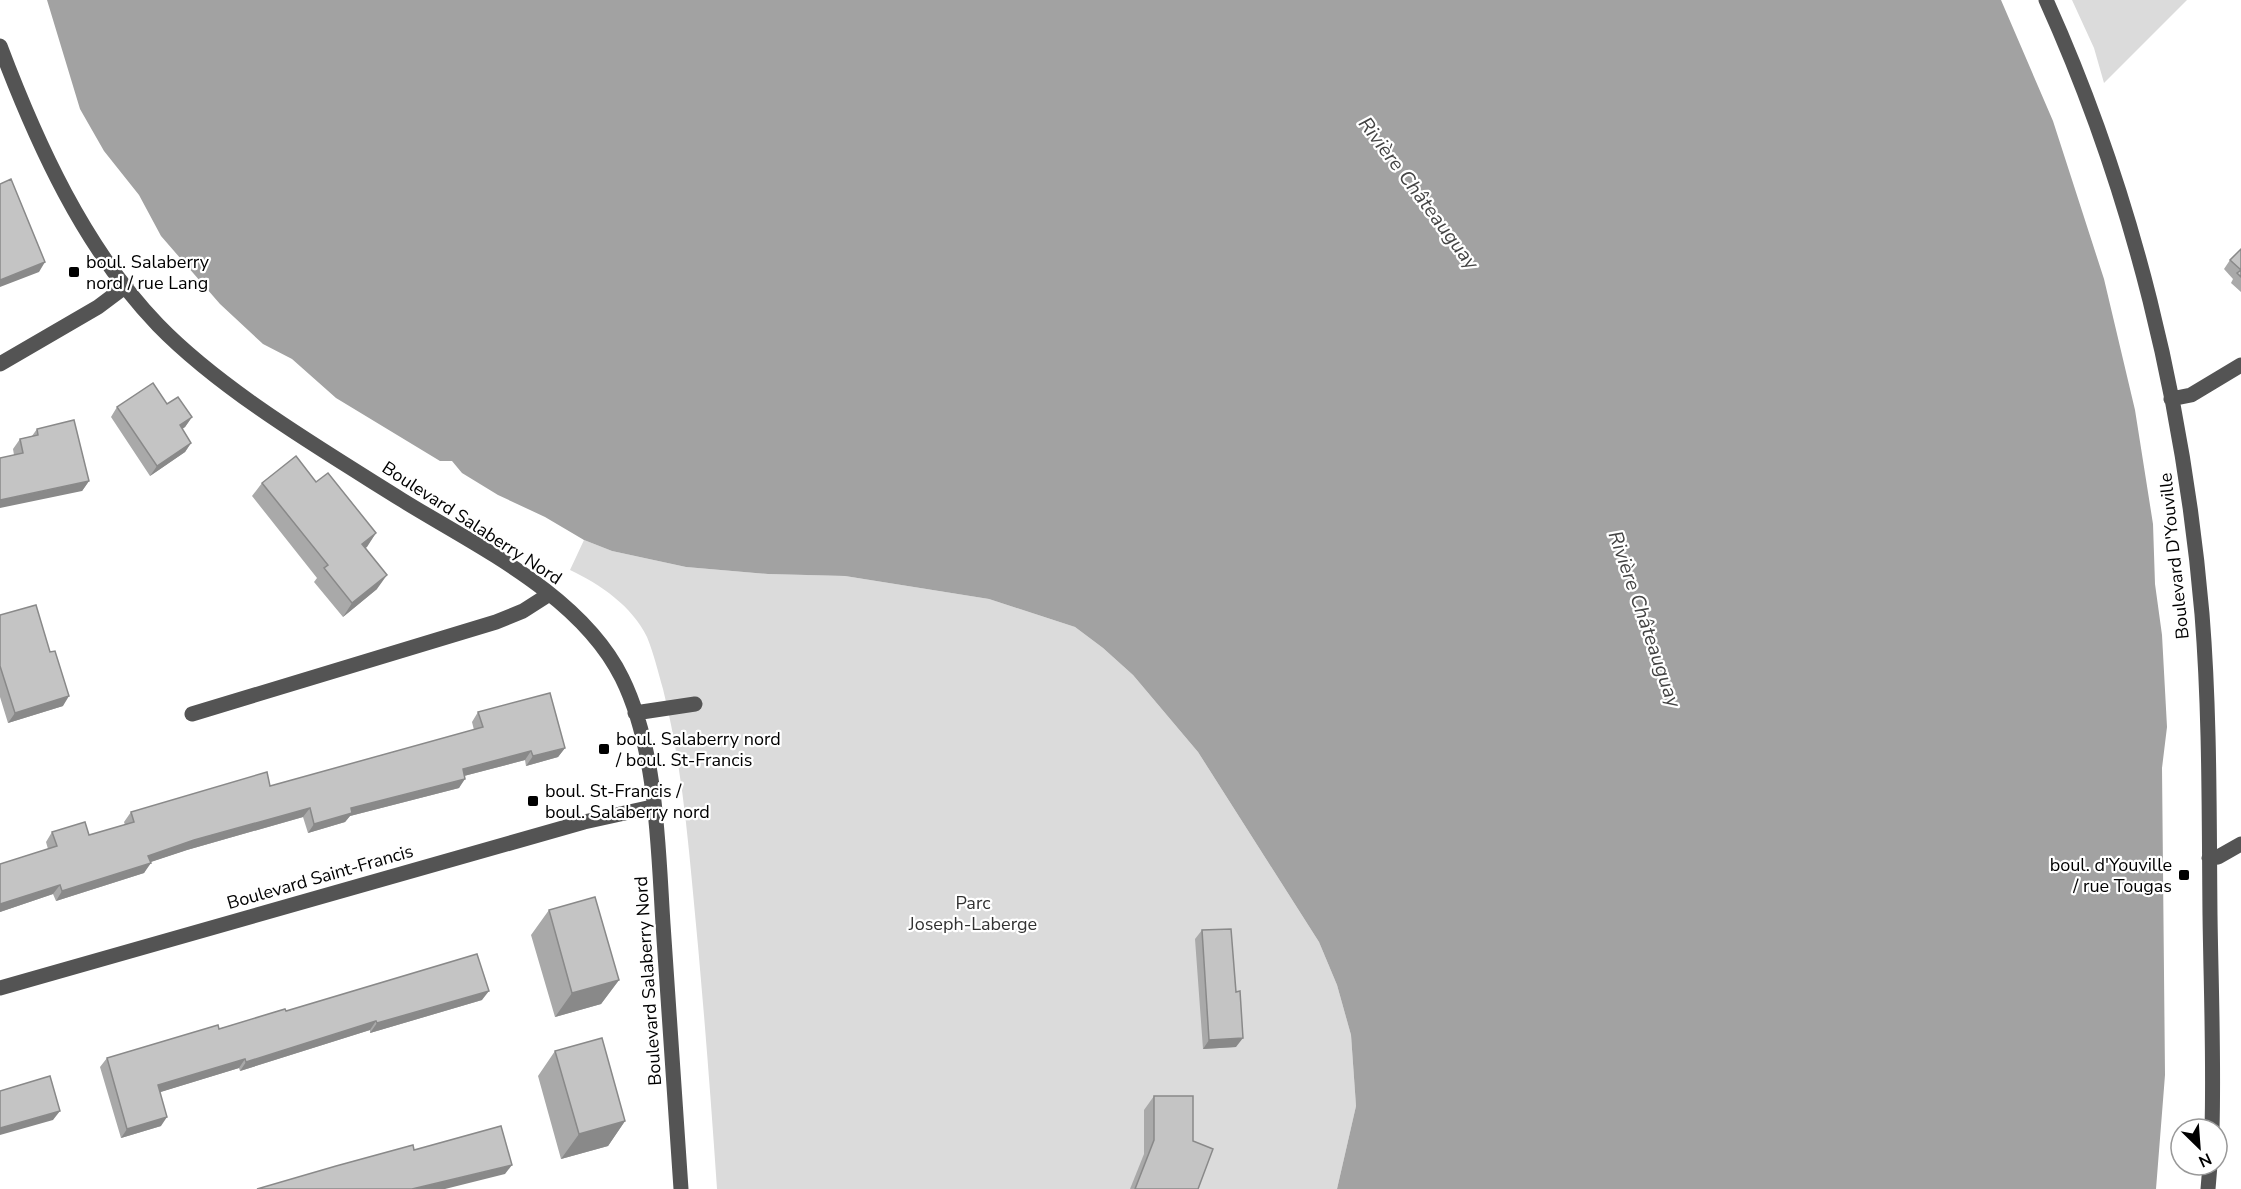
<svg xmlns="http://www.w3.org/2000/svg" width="2241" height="1189" font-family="'Nunito Sans',sans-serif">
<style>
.green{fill:#dbdbdb}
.water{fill:#a2a2a2}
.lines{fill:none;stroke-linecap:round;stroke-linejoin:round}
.minor{stroke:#545454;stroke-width:15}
.wall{fill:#a9a9a9}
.shaded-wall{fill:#898989}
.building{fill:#c4c4c4;stroke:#898989;stroke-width:1.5}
.poi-dot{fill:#000;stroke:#fff;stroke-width:2}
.labels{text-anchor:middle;stroke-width:4.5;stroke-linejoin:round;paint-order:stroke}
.poi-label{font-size:18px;fill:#000;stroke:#fff;text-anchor:start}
.street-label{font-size:18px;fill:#000;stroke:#fff}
.park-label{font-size:18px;fill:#323232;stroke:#fff}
.water-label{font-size:20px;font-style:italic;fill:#434343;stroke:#fff}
</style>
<rect width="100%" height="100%" fill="#fff"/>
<path class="green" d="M 2072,0 L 2187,0 L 2104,83 L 2094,48 Z
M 584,540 L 612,551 L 686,567 L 768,574 L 845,576 L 989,599 L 1075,627 L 1103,648 L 1133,675 L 1198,752 L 1319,942 L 1337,985 L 1351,1035 L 1356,1106 L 1337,1189 L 717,1189 C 710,1086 702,984 692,882 C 686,817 679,753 663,689 C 658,672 654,654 647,637 C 632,606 600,584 570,570 Z"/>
<path class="water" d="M 47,0 L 2001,0 L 2053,121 L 2104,279 L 2135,410 L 2153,524 L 2155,584 L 2162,635 L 2167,727 L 2162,768 L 2165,1075 L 2156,1189 L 1337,1189 L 1356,1106 L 1351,1035 L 1337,985 L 1319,942 L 1198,752 L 1133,675 L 1103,648 L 1075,627 L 989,599 L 845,576 L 768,574 L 686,567 L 612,551 L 584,540 L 545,517 L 498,495 L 462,473 L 452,461 L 440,461 L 336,398 L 292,359 L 263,344 L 220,304 L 161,236 L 139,195 L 104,151 L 80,109 Z"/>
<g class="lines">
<path class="minor" d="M 2046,0 C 2133,193 2184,403 2202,614 C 2210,714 2209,815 2210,915 C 2211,986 2214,1058 2212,1129
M 0,46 C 37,144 84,248 158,325 C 222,391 324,451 402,500 C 478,547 581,595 622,678 C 657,749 658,847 663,924 C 669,1013 675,1101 681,1189
M 0,364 L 98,307 L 126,286
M 2171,399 L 2191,395 L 2241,365
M 635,713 L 695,704
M 192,714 L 496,622 L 523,611 L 548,595
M 2209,858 L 2218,857 L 2241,844
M 0,988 L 584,822 L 652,807
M 2208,1189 L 2210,1165"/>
</g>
<path class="wall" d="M 2241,249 L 2241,292 L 2231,283 L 2233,279 L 2224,269 L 2230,260 Z
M 167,404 L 192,417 L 185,427 L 182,429 L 191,443 L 185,452 L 150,476 L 111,417 L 117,407 Z
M 37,429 L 89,481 L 82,491 L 14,455 L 13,449 L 20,439 L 32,436 Z
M 316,482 L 376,533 L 365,548 L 377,589 L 343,617 L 314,582 L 317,578 L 252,496 L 262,483 Z
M 0,615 L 63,706 L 8,723 L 0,697 Z
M 478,712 L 565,748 L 558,757 L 526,766 L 525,760 L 464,776 L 459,788 L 350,816 L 345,822 L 308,833 L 303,817 L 187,850 L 150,862 L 144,873 L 56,901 L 53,894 L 0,912 L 0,864 L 48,849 L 46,842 L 52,832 L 89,835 L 125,825 L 124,822 L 131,812 L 270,786 L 474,730 L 472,722 Z
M 549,910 L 619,980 L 601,1004 L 555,1017 L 531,935 Z
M 1202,930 L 1236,1047 L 1203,1049 L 1195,939 Z
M 482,1000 L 370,1033 L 370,1030 L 240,1071 L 239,1068 L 160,1092 L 161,1126 L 121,1138 L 100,1067 L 107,1058 L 286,1011 Z
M 555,1051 L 625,1121 L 608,1146 L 561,1159 L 538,1076 Z
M 1154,1096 L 1193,1141 L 1198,1189 L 1130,1189 L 1144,1154 L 1144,1110 Z"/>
<path class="shaded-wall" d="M 45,262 L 39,272 L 0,287 L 0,280 Z
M 192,417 L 185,427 L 173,435 L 180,425 Z
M 191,443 L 185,452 L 150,476 L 157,466 Z
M 89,481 L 82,491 L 0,508 L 0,500 Z
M 376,533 L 367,547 L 352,558 L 362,544 Z
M 387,575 L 377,589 L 343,617 L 352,603 Z
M 69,696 L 63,706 L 8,723 L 15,713 Z
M 565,748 L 558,757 L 526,766 L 533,756 Z
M 531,751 L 525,760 L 456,778 L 463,769 Z
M 465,779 L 459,788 L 350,816 L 345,822 L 308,833 L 314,824 L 351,808 Z
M 310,808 L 303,817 L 187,850 L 142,865 L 148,856 L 194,840 Z
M 151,863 L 144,873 L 56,901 L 62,891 Z
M 60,885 L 53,894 L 0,912 L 0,904 Z
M 619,980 L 601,1004 L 555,1017 L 572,993 Z
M 489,991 L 482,1000 L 370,1033 L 377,1023 Z
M 376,1021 L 370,1030 L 240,1071 L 246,1062 Z
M 1243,1038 L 1236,1047 L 1203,1049 L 1209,1040 Z
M 245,1059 L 239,1068 L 151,1095 L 158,1085 Z
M 60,1111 L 53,1120 L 0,1135 L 0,1128 Z
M 167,1117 L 161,1126 L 121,1138 L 127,1129 Z
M 625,1121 L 608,1146 L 561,1159 L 579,1134 Z
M 512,1165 L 505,1174 L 445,1189 L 412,1189 Z"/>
<path class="building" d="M 11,179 L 45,262 L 0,280 L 0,184 Z
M 2241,249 L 2241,277 L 2237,273 L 2241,270 L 2230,260 Z
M 153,383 L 167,404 L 178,397 L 192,417 L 180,425 L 191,443 L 157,466 L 117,407 Z
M 74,420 L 89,481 L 0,500 L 0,458 L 23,453 L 20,439 L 38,435 L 37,429 Z
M 296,456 L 316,482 L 328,473 L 376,533 L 362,544 L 387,575 L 352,603 L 324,568 L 328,565 L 262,483 Z
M 36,605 L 50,652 L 55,651 L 69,696 L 15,713 L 0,666 L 0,615 Z
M 550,693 L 565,748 L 533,756 L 531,751 L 463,769 L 465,779 L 351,808 L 352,813 L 314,824 L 310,808 L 194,840 L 148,856 L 151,863 L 62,891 L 60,885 L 0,904 L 0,864 L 57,846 L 52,832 L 85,822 L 89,835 L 134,822 L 131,812 L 267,772 L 270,786 L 483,727 L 478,712 Z
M 595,897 L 619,980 L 572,993 L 549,910 Z
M 1231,929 L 1236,992 L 1240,991 L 1243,1038 L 1209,1040 L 1202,930 Z
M 477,954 L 489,991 L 377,1023 L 376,1021 L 246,1062 L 245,1059 L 158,1085 L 167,1117 L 127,1129 L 107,1058 L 218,1025 L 219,1029 L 285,1009 L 286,1011 Z
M 602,1038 L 625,1121 L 579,1134 L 555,1051 Z
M 50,1076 L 60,1111 L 0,1128 L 0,1091 Z
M 1154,1096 L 1193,1096 L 1193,1141 L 1213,1149 L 1198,1189 L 1135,1189 L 1154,1140 Z
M 501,1126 L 512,1165 L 412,1189 L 257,1189 L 336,1166 L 413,1145 L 414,1150 Z"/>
<g class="poi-dot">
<rect x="68" y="266" width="12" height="12" rx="3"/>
<rect x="598" y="743" width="12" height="12" rx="3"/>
<rect x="527" y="795" width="12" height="12" rx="3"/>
<rect x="2178" y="869" width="12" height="12" rx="3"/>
</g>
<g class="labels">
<g class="poi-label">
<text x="86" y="268">boul. Salaberry<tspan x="86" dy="21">nord / rue Lang</tspan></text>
<text x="616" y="745">boul. Salaberry nord<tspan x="616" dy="21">/ boul. St-Francis</tspan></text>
<text x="545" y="797">boul. St-Francis /<tspan x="545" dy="21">boul. Salaberry nord</tspan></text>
<text x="2172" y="871" text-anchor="end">boul. d'Youville<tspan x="2172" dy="21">/ rue Tougas</tspan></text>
</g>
<g class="street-label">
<text transform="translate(472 523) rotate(33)" y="6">Boulevard Salaberry Nord</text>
<text transform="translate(2174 556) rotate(-96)" y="6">Boulevard D'Youville</text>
<text transform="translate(320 877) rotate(-16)" y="6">Boulevard Saint-Francis</text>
<text transform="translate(648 981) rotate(-94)" y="6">Boulevard Salaberry Nord</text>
</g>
<g class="park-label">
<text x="973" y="909">Parc<tspan x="973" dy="21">Joseph-Laberge</tspan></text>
</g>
<g class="water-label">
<text transform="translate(1419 193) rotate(53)" y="7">Rivière Châteauguay</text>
<text transform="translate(1645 619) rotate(71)" y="7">Rivière Châteauguay</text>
</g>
</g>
<g transform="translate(2199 1147) rotate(155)"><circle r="28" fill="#ffffff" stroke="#999999" stroke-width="1.5"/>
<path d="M0-4.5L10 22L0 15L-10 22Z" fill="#000000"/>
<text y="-9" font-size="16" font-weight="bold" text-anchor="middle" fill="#000000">N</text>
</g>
</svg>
